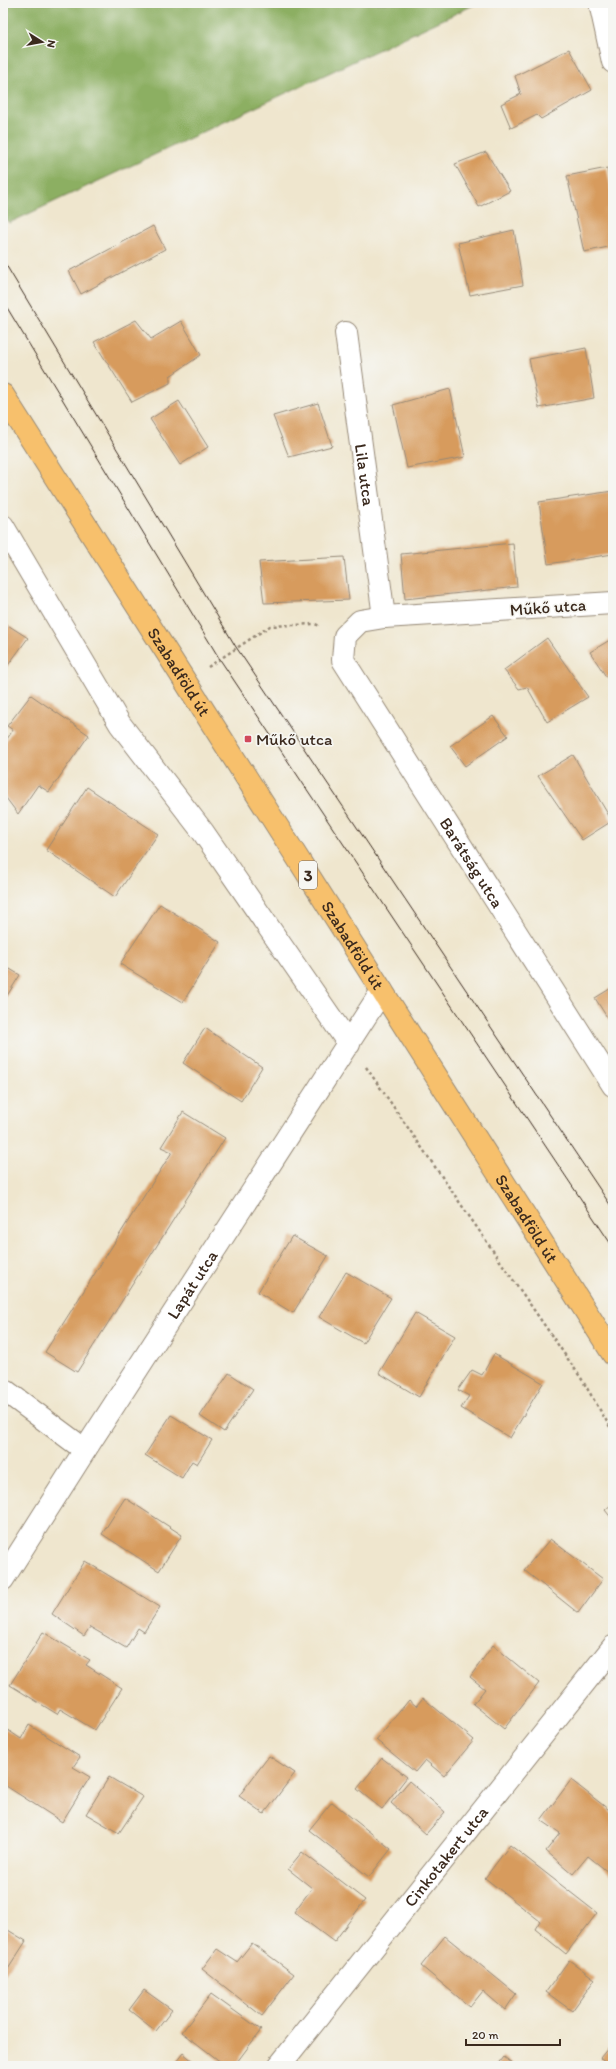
<svg xmlns="http://www.w3.org/2000/svg" width="616" height="2069" font-family="Itim,sans-serif">
<style>
.forest{fill:#8caf62;stroke:#646c40}
.building{fill:#d79b5d}
.lines{fill:none;stroke-linecap:round;stroke-linejoin:round}
.minor-casing{stroke:#958876;stroke-width:24}
.major-casing{stroke:#958876;stroke-width:24}
.path{stroke:#958876;stroke-width:2.5;stroke-dasharray:3 3;stroke-linecap:butt}
.minor{stroke:#fff;stroke-width:22}
.major{stroke:#f7c06c;stroke-width:22}
.tram{stroke:#3b2a1e;stroke-width:1}
.poi-dot{fill:#d1495b;stroke:#f6f6f2;stroke-width:1.5}
.labels{text-anchor:middle;stroke-width:3.5;stroke-linejoin:round;paint-order:stroke}
.shield{fill:#f6f6f2;stroke:#73675e;stroke-width:1}
.shield-label{font-size:16px;font-weight:bold;fill:#3b2a1e}
.street-label{font-size:17px;fill:#3b2a1e;stroke:#f6f6f2}
.poi-label{font-size:17px;fill:#3b2a1e;stroke:#f6f6f2;text-anchor:start}
</style>
<rect width="100%" height="100%" fill="#f6f6f2"/>
<filter id="ink" filterUnits="userSpaceOnUse"><feTurbulence type="fractalNoise" baseFrequency=".025" numOctaves="2"/><feDisplacementMap in="SourceGraphic" scale="8" xChannelSelector="R" yChannelSelector="G"/><feConvolveMatrix kernelMatrix="1 2 1 2 8 2 1 2 1" color-interpolation-filters="sRGB"/></filter>
<filter id="wash" filterUnits="userSpaceOnUse"><feTurbulence type="fractalNoise" baseFrequency=".012" numOctaves="4" result="noise"/><feDisplacementMap in="SourceGraphic" scale="16" xChannelSelector="R" yChannelSelector="G"/><feGaussianBlur stdDeviation="0.9" result="paint"/><feColorMatrix in="noise" values="0 0 0 0 0 0 0 0 0 0 0 0 0 0 0 0 0 1.4 0 .05"/><feComposite in="paint" operator="in"/></filter>
<g filter="url(#wash)">
<rect width="100%" height="100%" fill="#efe6ce"/>
<path class="forest" d="M 3,3 L 478,3 L 9,223 L 3,213 Z"/>
<g id="blocks">
<path class="building" d="M 569,49 L 592,90 L 541,119 L 537,115 L 511,128 L 501,104 L 521,94 L 515,76 Z
M 486,152 L 510,191 L 479,207 L 455,164 Z
M 607,168 L 613,201 L 613,246 L 584,252 L 567,176 Z
M 153,226 L 165,249 L 81,294 L 69,271 Z
M 514,230 L 523,285 L 470,295 L 458,243 Z
M 136,320 L 151,339 L 181,321 L 201,355 L 170,376 L 170,383 L 132,402 L 94,342 Z
M 586,348 L 594,398 L 539,408 L 529,359 Z
M 450,389 L 465,457 L 407,468 L 393,405 Z
M 179,401 L 208,447 L 180,465 L 150,419 Z
M 318,403 L 332,446 L 289,457 L 273,416 Z
M 613,491 L 613,554 L 548,564 L 539,502 Z
M 513,543 L 517,587 L 405,599 L 401,554 Z
M 344,557 L 349,600 L 264,603 L 259,562 Z
M 3,622 L 28,638 L 3,672 Z
M 547,638 L 588,697 L 547,722 L 527,687 L 519,689 L 504,670 Z
M 613,638 L 613,675 L 607,678 L 590,652 Z
M 31,695 L 89,735 L 49,792 L 38,785 L 18,814 L 3,794 L 3,745 L 13,730 L 7,726 Z
M 493,716 L 508,736 L 465,766 L 450,746 Z
M 573,755 L 612,821 L 582,840 L 538,776 Z
M 87,787 L 158,834 L 115,897 L 46,850 Z
M 160,904 L 220,942 L 183,1002 L 120,964 Z
M 3,965 L 20,975 L 3,1002 Z
M 613,987 L 613,1027 L 595,998 Z
M 205,1028 L 262,1067 L 241,1101 L 183,1063 Z
M 183,1112 L 225,1138 L 77,1372 L 45,1352 L 172,1152 L 161,1147 Z
M 292,1236 L 328,1256 L 293,1313 L 258,1292 Z
M 346,1272 L 391,1298 L 363,1343 L 319,1317 Z
M 415,1313 L 455,1336 L 419,1397 L 379,1373 Z
M 494,1354 L 543,1383 L 510,1438 L 461,1408 L 469,1396 L 458,1390 L 472,1370 L 482,1375 Z
M 229,1373 L 253,1389 L 224,1432 L 200,1416 Z
M 171,1415 L 212,1440 L 197,1464 L 192,1461 L 182,1478 L 145,1455 Z
M 125,1498 L 182,1535 L 159,1571 L 102,1534 Z
M 613,1503 L 613,1520 L 605,1510 Z
M 550,1539 L 603,1579 L 578,1613 L 524,1570 Z
M 85,1561 L 160,1607 L 144,1632 L 138,1628 L 126,1648 L 90,1627 L 84,1636 L 52,1614 Z
M 43,1632 L 90,1660 L 86,1665 L 122,1688 L 95,1730 L 60,1709 L 57,1714 L 10,1685 Z
M 493,1645 L 539,1683 L 504,1729 L 473,1704 L 485,1689 L 470,1677 Z
M 423,1698 L 474,1740 L 444,1776 L 425,1760 L 415,1772 L 376,1740 L 409,1700 L 416,1706 Z
M 29,1725 L 80,1757 L 73,1767 L 90,1777 L 62,1822 L 3,1784 L 3,1732 L 5,1728 L 21,1739 Z
M 269,1756 L 295,1773 L 264,1814 L 239,1796 Z
M 382,1758 L 407,1777 L 382,1809 L 357,1789 Z
M 109,1777 L 143,1797 L 119,1833 L 86,1814 Z
M 571,1780 L 613,1813 L 613,1876 L 588,1856 L 573,1874 L 546,1851 L 560,1833 L 541,1820 Z
M 409,1781 L 445,1812 L 426,1834 L 391,1803 Z
M 332,1802 L 391,1849 L 369,1877 L 309,1830 Z
M 510,1845 L 597,1913 L 566,1954 L 535,1929 L 540,1921 L 485,1878 Z
M 302,1852 L 365,1900 L 334,1942 L 294,1912 L 312,1888 L 288,1869 Z
M 3,1927 L 26,1941 L 3,1977 Z
M 445,1936 L 516,1994 L 505,2010 L 483,1991 L 470,2007 L 421,1966 Z
M 252,1943 L 294,1974 L 262,2016 L 202,1969 L 217,1949 L 237,1962 Z
M 569,1960 L 595,1979 L 572,2011 L 546,1992 Z
M 144,1990 L 172,2010 L 156,2031 L 129,2010 Z
M 211,1994 L 261,2030 L 234,2066 L 226,2066 L 182,2032 Z
M 613,2042 L 613,2066 L 609,2066 L 600,2058 Z
M 183,2053 L 199,2066 L 173,2066 Z
M 504,2057 L 516,2066 L 497,2066 Z"/>
</g>
</g>
<g filter="url(#ink)">
<use href="#blocks" fill-opacity="0" stroke="#958876" stroke-width="1"/>
<g class="lines">
<g class="minor-casing">
<g id="minor">
<path d="M 600,3 L 613,62"/>
<path id="s1" d="M 346,333 L 384,617"/>
<path d="M 3,526 L 120,724 L 203,832 L 349,1044"/>
<path id="s2" d="M 613,603 L 384,617 L 360,621 L 345,636 L 343,660 L 613,1085"/>
<path d="M 3,1389 L 85,1450"/>
<path id="s3" d="M 3,1579 L 85,1450 L 382,991"/>
<path id="s4" d="M 279,2066 L 613,1647"/>
</g>
</g>
<g class="major-casing">
<g id="major">
<path id="s5" d="M 3,395 L 613,1354"/>
</g>
</g>
<path class="path" d="M 208,667 L 270,626 L 315,624 L 320,626
M 366,1067 L 581,1378 L 613,1432"/>
<use href="#minor" class="minor"/>
<use href="#major" class="major"/>
<path class="tram" d="M 3,260 L 236,647 L 613,1209
M 3,301 L 219,658 L 613,1247"/>
</g>
</g>
<rect class="poi-dot" x="244" y="735" width="8" height="8" rx="2"/>
<g class="labels">
<rect class="shield" x="299" y="861" width="18" height="28" rx="3"/>
<g class="shield-label">
<text x="308" y="881">3</text>
</g>
<g class="street-label">
<text dy="6" stroke="none"><textPath href="#s1" startOffset="143">Lila utca</textPath></text>
<text transform="translate(548 607) rotate(-4)" y="6">Műkő utca</text>
<text dy="6" stroke="none"><textPath href="#s5" startOffset="328">Szabadföld út</textPath></text>
<text dy="6" stroke="none"><textPath href="#s2" startOffset="539">Barátság utca</textPath></text>
<text dy="6" stroke="none"><textPath href="#s5" startOffset="652">Szabadföld út</textPath></text>
<text dy="6" stroke="none"><textPath href="#s5" startOffset="976">Szabadföld út</textPath></text>
<text dy="6" stroke="none"><textPath href="#s3" startOffset="350">Lapát utca</textPath></text>
<text dy="6" stroke="none"><textPath href="#s4" startOffset="268">Cinkotakert utca</textPath></text>
</g>
<g class="poi-label">
<text x="256" y="745">Műkő utca</text>
</g>
</g>
<rect width="616" height="2069" fill="none" stroke="#f6f6f2" stroke-width="16"/>
<g transform="translate(42 42) rotate(101)" stroke="#f6f6f2" stroke-width="3" paint-order="stroke">
<path d="M0-3L7 15L0 10L-7 15Z" fill="#3b2a1e"/>
<text y="-6" font-size="11" font-weight="bold" text-anchor="middle" fill="#3b2a1e">N</text>
</g>
<path d="M466 2039v6h94v-6" fill="none" stroke="#3b2a1e" stroke-width="2"/>
<text x="472" y="2039" font-size="12" fill="#3b2a1e" stroke="#f6f6f2" stroke-width="3" paint-order="stroke">20 m</text>
</svg>
